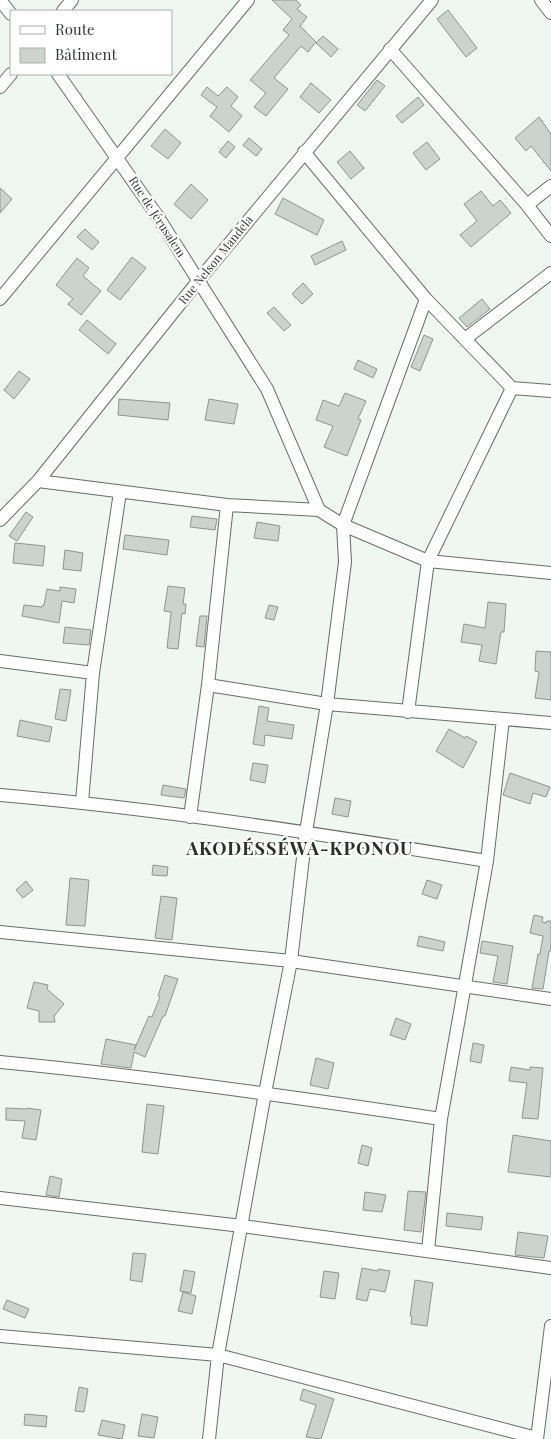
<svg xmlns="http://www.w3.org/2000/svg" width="551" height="1439" font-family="'Playfair Display',serif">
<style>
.building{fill:#ccd2cd;stroke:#8f9490}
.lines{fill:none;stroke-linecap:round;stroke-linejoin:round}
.minor-casing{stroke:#686d69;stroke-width:14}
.minor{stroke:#fff;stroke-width:12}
.labels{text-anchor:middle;stroke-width:4.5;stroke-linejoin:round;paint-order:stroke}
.street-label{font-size:12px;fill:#353836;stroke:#fff}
.district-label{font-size:18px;font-weight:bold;letter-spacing:1px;fill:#2c312d;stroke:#fff}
</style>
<rect width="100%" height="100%" fill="#f0f6f2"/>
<path class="building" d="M 272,0 L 296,0 L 301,5 L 297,9 L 307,17 L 300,26 L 316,42 L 308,52 L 301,46 L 274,78 L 288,89 L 266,116 L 254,107 L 266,93 L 250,80 L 289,35 L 283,30 L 292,19 Z
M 448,10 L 477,48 L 466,57 L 437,19 Z
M 323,36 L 338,49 L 331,57 L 316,43 Z
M 377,80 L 385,86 L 365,111 L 357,105 Z
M 311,83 L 331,100 L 319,113 L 300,97 Z
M 207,87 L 218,96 L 227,87 L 238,97 L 231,106 L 242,116 L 229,132 L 210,116 L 217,107 L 201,95 Z
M 418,97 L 424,105 L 402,123 L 396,116 Z
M 539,117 L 551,134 L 551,171 L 531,146 L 526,151 L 515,138 Z
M 165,129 L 181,143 L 168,159 L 151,146 Z
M 249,138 L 262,149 L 256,156 L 243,145 Z
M 228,141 L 235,147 L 226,158 L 219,152 Z
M 427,142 L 440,159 L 426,170 L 413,153 Z
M 350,151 L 364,168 L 351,179 L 337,162 Z
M 191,184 L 208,200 L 191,219 L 174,204 Z
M 0,188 L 12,199 L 0,213 Z
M 481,191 L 493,206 L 500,200 L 511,213 L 471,247 L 460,235 L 477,221 L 464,204 Z
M 283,198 L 324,220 L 317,235 L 275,214 Z
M 85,229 L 99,242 L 92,250 L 77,237 Z
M 342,241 L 346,250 L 315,265 L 311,256 Z
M 132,257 L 146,268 L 120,300 L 107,290 Z
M 77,258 L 89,268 L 83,276 L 101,291 L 81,315 L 68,304 L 73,299 L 56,285 Z
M 303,283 L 313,294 L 302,304 L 292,294 Z
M 482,299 L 490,309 L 467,327 L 459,318 Z
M 274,307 L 291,325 L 284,331 L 267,313 Z
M 87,320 L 116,344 L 108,354 L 79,330 Z
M 424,335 L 433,339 L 420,371 L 411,367 Z
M 358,360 L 377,369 L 373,378 L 354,369 Z
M 19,371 L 30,379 L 14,399 L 4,390 Z
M 345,393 L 366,401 L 358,419 L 361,420 L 347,456 L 324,447 L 333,426 L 316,420 L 323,400 L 339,406 Z
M 119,399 L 170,403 L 168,420 L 118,415 Z
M 209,399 L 238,404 L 234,424 L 205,420 Z
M 26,512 L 33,517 L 17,541 L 9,536 Z
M 192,516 L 217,519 L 215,530 L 190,527 Z
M 257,522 L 280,526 L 278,541 L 254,538 Z
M 125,535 L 169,540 L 167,555 L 123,549 Z
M 15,543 L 45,546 L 43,566 L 13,563 Z
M 65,550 L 83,553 L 81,571 L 63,569 Z
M 168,586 L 185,588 L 183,604 L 186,604 L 185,614 L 182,613 L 178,649 L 167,648 L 171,612 L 164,611 Z
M 60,587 L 76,589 L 74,603 L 62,601 L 59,623 L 22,616 L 24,605 L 42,607 L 43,605 L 44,605 L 47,589 L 60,591 Z
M 488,602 L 506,604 L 504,632 L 501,632 L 496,664 L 479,661 L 482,645 L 461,642 L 464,624 L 485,628 Z
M 269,605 L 278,607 L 274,620 L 265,618 Z
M 200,616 L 207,616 L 204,647 L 196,646 Z
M 65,627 L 91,630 L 89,645 L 63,643 Z
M 536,651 L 551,652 L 551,700 L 535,698 L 539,672 L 535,671 Z
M 60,689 L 71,690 L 66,721 L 55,719 Z
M 259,706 L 269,708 L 267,721 L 294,725 L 292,739 L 265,735 L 264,746 L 253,744 Z
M 20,720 L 52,727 L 49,742 L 17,736 Z
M 449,729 L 465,738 L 466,736 L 477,742 L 463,768 L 436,751 Z
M 253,763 L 268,765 L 265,783 L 250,780 Z
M 510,773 L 550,787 L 546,797 L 533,793 L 530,804 L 503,795 Z
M 163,785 L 186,789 L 184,798 L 161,795 Z
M 335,798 L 351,801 L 348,817 L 332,814 Z
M 153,865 L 168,867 L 167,876 L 152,875 Z
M 70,878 L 89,880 L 85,926 L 66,925 Z
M 427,880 L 442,885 L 437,899 L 422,894 Z
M 26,881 L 33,890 L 23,898 L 16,890 Z
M 161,896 L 177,898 L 172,940 L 155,938 Z
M 534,915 L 543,917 L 542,922 L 546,923 L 547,921 L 551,921 L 551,951 L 549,951 L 543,989 L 532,988 L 538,954 L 540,954 L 543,936 L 530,933 Z
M 419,936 L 445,942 L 443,951 L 417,946 Z
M 482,941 L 513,946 L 507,984 L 493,982 L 498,956 L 480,953 Z
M 165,975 L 178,979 L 165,1016 L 163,1016 L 145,1057 L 134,1052 L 131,1068 L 101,1064 L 106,1039 L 136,1045 L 134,1050 L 149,1016 L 152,1017 L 160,997 L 158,996 Z
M 34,982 L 48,985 L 47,989 L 64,1004 L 54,1016 L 55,1022 L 39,1022 L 39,1011 L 27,1008 Z
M 396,1018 L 411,1024 L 405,1040 L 390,1035 Z
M 473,1043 L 484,1045 L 481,1063 L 470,1061 Z
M 316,1058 L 334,1063 L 328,1089 L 310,1085 Z
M 511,1067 L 530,1070 L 530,1067 L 543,1068 L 538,1119 L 522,1118 L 527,1083 L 509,1081 Z
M 147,1104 L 164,1106 L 158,1154 L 142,1152 Z
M 6,1108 L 26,1109 L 27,1108 L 41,1110 L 36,1140 L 22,1138 L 25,1121 L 6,1120 Z
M 513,1135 L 551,1141 L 551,1177 L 508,1172 Z
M 362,1145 L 372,1148 L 368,1166 L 358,1163 Z
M 50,1176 L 62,1179 L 59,1197 L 46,1195 Z
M 408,1191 L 426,1192 L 421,1232 L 404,1230 Z
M 365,1192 L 386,1195 L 382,1212 L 363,1210 Z
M 447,1213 L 483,1217 L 481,1230 L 446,1226 Z
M 518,1232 L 548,1236 L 544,1258 L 515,1255 Z
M 133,1253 L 146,1254 L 142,1282 L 130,1280 Z
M 362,1268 L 378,1271 L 378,1269 L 390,1271 L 385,1292 L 370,1289 L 367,1301 L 356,1299 Z
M 184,1270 L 195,1272 L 191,1293 L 180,1291 Z
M 324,1271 L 339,1273 L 335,1299 L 320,1297 Z
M 415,1280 L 433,1283 L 427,1326 L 411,1324 L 412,1316 L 410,1316 Z
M 183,1292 L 196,1296 L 192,1314 L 178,1311 Z
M 7,1300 L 29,1309 L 25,1318 L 3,1309 Z
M 79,1387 L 88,1389 L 84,1412 L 75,1411 Z
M 303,1389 L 334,1399 L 321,1439 L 306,1437 L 316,1405 L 300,1400 Z
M 25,1414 L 47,1416 L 46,1427 L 24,1425 Z
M 142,1414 L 158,1417 L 154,1438 L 138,1436 Z
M 102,1420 L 125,1425 L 122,1439 L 98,1435 Z"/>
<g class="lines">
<g class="minor-casing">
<path id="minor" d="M 0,0 L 11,14
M 541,0 L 551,13
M 63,11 L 72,0
M 390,49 L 527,205 L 551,236
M 58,74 L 158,217 L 267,389 L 319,510
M 0,87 L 11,74
M 304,152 L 426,299 L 512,388 L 551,391
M 527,205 L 551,186
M 0,299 L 248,0
M 465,339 L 551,273
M 38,481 L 227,505 L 319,510 L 343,525 L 428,561 L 551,573
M 0,520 L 38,481 L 199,280 L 432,0
M 0,661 L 93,673
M 208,685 L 327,704 L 551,723
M 408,712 L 428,561 L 512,388
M 0,795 C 163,809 325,835 487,861
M 82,802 L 93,673 L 120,492
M 190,817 L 208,685 L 227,505
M 0,932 L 291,961 L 551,999
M 0,1062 C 148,1076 295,1097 441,1119
M 0,1198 L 242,1226 L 551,1268
M 428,1251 L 441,1119 L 487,861 L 503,719
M 0,1336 L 218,1355 L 537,1438
M 209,1439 L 218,1355 L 265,1093 L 291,961 L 306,832 L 327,704 L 345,562 L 343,525 L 426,299
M 537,1439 L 551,1326"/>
</g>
<use href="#minor" class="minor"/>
</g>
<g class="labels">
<g class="street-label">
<text transform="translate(157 217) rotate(57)" y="4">Rue de Jérusalem</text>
<text transform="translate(216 260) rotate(-51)" y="4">Rue Nelson Mandela</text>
</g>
<g class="district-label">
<text x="300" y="855">AKODÉSSÉWA-KPONOU</text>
</g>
</g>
<rect x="10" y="10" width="162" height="65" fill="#ffffff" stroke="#aeafaf"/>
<rect x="20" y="26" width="25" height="8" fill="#ffffff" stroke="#aeafaf"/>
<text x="55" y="35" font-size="15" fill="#353836">Route</text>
<rect x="20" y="48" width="25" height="15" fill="#ccd2cd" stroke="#aeafaf"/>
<text x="55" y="60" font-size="15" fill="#353836">Bâtiment</text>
</svg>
